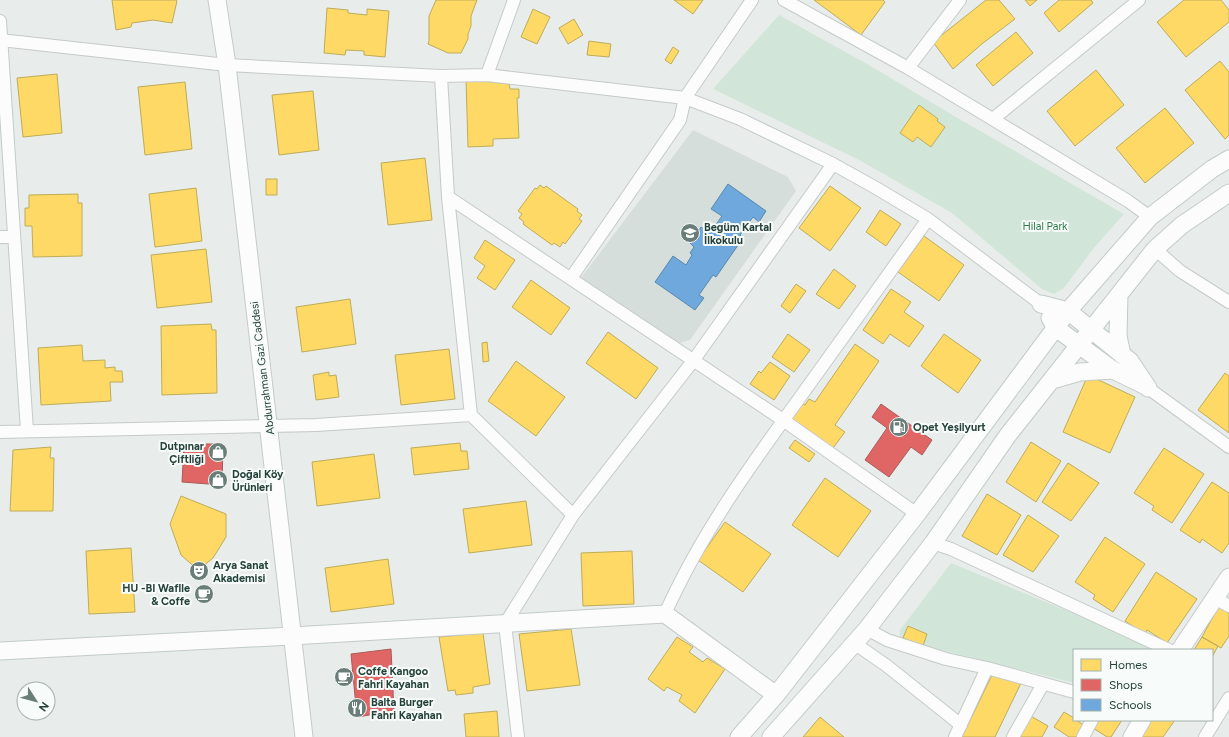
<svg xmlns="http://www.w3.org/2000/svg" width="1229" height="737" font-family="Figtree,sans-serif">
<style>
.built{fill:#d6dedb}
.green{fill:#d1e6d8}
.homes{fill:#ffd966;stroke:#bdac59}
.shops{fill:#e06666;stroke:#a85b59}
.schools{fill:#6fa8dc;stroke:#5889ab}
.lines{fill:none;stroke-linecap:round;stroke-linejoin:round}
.street-casing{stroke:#c5cac8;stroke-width:14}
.secondary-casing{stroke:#c3cbc8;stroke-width:19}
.street{stroke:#fcfcfc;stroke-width:12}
.secondary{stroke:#fcfcfc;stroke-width:17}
.labels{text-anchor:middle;stroke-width:4;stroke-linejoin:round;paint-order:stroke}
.park-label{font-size:11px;fill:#2d7a4b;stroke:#f7fbf9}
.poi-label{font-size:11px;font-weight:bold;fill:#24423a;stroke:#f7fbf9;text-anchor:start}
.street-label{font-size:11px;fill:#24423a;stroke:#f7fbf9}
</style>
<rect width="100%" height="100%" fill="#e8edeb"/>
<path class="built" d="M 693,130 L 788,177 L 796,191 L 690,340 L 676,344 L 580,279 Z"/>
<path class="green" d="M 779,15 L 867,64 L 961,120 L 1124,214 L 1093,249 L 1064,288 L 1054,294 L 1042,289 L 952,213 L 861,161 L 713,89 Z
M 951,563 L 1156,647 L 1156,650 L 1074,650 L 1074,683 L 905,641 L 900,637 L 900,630 Z"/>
<path class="homes" d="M 112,0 L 176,0 L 177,1 L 172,23 L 153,20 L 132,23 L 131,27 L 116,30 Z
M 436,0 L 477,0 L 471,16 L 471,26 L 468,34 L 468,39 L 461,53 L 448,53 L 428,44 L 429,41 L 429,16 Z
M 674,0 L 703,0 L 693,14 Z
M 814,0 L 883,0 L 885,2 L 861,35 Z
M 986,0 L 999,0 L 1015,19 L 983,43 L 953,69 L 933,42 Z
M 1025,0 L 1037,0 L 1030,6 Z
M 1059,0 L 1091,0 L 1093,3 L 1059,32 L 1044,13 Z
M 1184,0 L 1221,0 L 1229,10 L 1229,22 L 1186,57 L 1157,22 Z
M 327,8 L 348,10 L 348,13 L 367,15 L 367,9 L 389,11 L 385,57 L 364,55 L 364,51 L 346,50 L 345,55 L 324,53 Z
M 533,9 L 550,17 L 537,44 L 521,37 Z
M 574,19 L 583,35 L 568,44 L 559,28 Z
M 1016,32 L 1033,53 L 993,86 L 976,65 Z
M 589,41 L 611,44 L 609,57 L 587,55 Z
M 673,47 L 679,51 L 671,64 L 665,60 Z
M 1220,61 L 1229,72 L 1229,135 L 1225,139 L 1185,90 Z
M 1096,70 L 1124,105 L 1075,146 L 1047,111 Z
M 57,74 L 62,133 L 23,137 L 17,78 Z
M 466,79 L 509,84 L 510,89 L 519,89 L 519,98 L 517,98 L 519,138 L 493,139 L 493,146 L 468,147 Z
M 185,82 L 192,149 L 145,155 L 138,87 Z
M 313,91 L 319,150 L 279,155 L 272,95 Z
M 919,105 L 938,119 L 937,121 L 945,127 L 931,147 L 917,137 L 913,142 L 900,133 Z
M 1165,108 L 1194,143 L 1145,183 L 1116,148 Z
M 425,158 L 432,220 L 388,225 L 381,163 Z
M 266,179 L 277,179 L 277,195 L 266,195 Z
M 540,185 L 544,188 L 546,186 L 578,209 L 577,211 L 582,215 L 579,219 L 582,221 L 565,244 L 563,242 L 560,247 L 554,243 L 552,245 L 523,224 L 524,222 L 519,218 L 522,214 L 518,211 L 535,188 L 537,189 Z
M 830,186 L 861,208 L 830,251 L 799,228 Z
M 196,188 L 202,241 L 155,247 L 149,194 Z
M 78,194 L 78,203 L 82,203 L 82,256 L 33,257 L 32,226 L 25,226 L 25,208 L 29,208 L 29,195 Z
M 880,210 L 901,224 L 886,246 L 866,232 Z
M 924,236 L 964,265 L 939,301 L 898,272 Z
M 485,240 L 515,260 L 495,290 L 477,278 L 485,266 L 474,258 Z
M 206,249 L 212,302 L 157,308 L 151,255 Z
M 834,269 L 856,286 L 839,309 L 816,294 Z
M 531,280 L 570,308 L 551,335 L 512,307 Z
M 796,284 L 806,291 L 790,313 L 781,306 Z
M 891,289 L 911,302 L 904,312 L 924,326 L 909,347 L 890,334 L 883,344 L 863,330 Z
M 350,299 L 356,344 L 302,352 L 296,307 Z
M 211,324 L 212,330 L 216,330 L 217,393 L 162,395 L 161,326 Z
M 608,332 L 658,368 L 636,399 L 586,363 Z
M 788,334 L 810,350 L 794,372 L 772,357 Z
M 944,334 L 981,360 L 958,393 L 921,366 Z
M 487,342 L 489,361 L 483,362 L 482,343 Z
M 855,344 L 879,361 L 835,425 L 845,432 L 833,448 L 791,419 L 802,403 L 805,405 L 809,399 L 815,402 Z
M 82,345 L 83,361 L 105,360 L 105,368 L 115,367 L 115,371 L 122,371 L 123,382 L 110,382 L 111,401 L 41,405 L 38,348 Z
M 449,349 L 455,399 L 401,405 L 395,355 Z
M 516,361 L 565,397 L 536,436 L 488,401 Z
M 770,362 L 790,376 L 774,400 L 750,384 L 759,371 L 761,373 Z
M 329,372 L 329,376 L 336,375 L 339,397 L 316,400 L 313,375 Z
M 1225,373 L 1229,376 L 1229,433 L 1198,410 Z
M 1088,375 L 1135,397 L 1110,453 L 1063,432 Z
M 795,440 L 815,454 L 809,462 L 789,448 Z
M 1031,442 L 1061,461 L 1036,502 L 1006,482 Z
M 460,443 L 461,451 L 467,451 L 469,469 L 414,475 L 411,448 Z
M 51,447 L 50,458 L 54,458 L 53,511 L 10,511 L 13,450 Z
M 1164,448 L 1204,474 L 1172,523 L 1152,510 L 1154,506 L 1134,493 Z
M 374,454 L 380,498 L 317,506 L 312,462 Z
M 1068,463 L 1099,483 L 1071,521 L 1042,502 Z
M 825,478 L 871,511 L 838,557 L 792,525 Z
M 1212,482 L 1229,493 L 1229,543 L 1222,553 L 1202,539 L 1200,543 L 1180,530 Z
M 987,494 L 1021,515 L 997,555 L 962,536 Z
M 181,496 L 226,514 L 226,537 L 213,558 L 198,570 L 181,555 L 170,524 Z
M 526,501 L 532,545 L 469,553 L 463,509 Z
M 1028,515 L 1059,536 L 1033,572 L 1003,555 Z
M 725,522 L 771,554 L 743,592 L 698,560 Z
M 1105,537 L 1145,564 L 1113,612 L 1093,599 L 1095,595 L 1075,582 Z
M 131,548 L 135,612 L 89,614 L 86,551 Z
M 632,551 L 634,604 L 583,606 L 581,553 Z
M 388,559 L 394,604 L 331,612 L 325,568 Z
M 1156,572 L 1197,599 L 1167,643 L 1147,630 L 1145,634 L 1125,621 Z
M 1219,606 L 1229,613 L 1229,636 L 1221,648 L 1202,637 Z
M 908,626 L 927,634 L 923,646 L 903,638 Z
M 571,629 L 580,685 L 527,691 L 519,634 Z
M 483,633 L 490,684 L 473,687 L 473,693 L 456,695 L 455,690 L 448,691 L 439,637 Z
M 677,637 L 693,647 L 689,652 L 703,662 L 707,658 L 725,669 L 695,713 L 679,701 L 682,695 L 667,687 L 664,691 L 648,679 Z
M 1202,637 L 1218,646 L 1212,657 L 1212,650 L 1194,650 Z
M 992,675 L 1022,681 L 995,737 L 962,737 Z
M 497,711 L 499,737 L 466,737 L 464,714 Z
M 1064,712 L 1074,718 L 1074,720 L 1076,720 L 1085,726 L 1077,737 L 1069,737 L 1054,727 Z
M 1029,715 L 1048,726 L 1042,737 L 1016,737 Z
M 820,717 L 844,737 L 803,737 Z
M 1098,720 L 1122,720 L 1111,737 L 1107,737 L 1093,728 Z
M 1150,720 L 1175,720 L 1163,737 L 1138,737 Z"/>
<path class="shops" d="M 881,404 L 932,440 L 922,455 L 911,447 L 889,477 L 865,460 L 887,428 L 872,417 Z
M 184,444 L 223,444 L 222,485 L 182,482 Z
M 391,649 L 394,711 L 357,717 L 351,654 Z"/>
<path class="schools" d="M 728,184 L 766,211 L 759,222 L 753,217 L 740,235 L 743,238 L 716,277 L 713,275 L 699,295 L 704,298 L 695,310 L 655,282 L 673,256 L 686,265 L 692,255 L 690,253 L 694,247 L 690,243 L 701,227 L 707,231 L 711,224 L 715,226 L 722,216 L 711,209 Z"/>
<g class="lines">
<g class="street-casing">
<path id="street" d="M 784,0 L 908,68 L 1128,201 L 1150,217
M 0,21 L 27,431
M 0,40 L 227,65 L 441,76 L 487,75 L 685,98 L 740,119 L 833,164 L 876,188 L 928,219 L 1041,304
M 908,68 L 960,0
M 487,75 L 514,0
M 441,76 L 448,197 L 471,415 L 573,515
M 993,119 L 1139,0
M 448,197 L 783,420 L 917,514
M 0,237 L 14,237
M 1155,249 L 1180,271 L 1229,302
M 571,278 L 680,120 L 685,98 L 752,0
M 1148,388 L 1229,447
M 0,432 L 316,425 L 471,415
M 933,543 L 951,549 L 1169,650
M 1215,598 L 1229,606
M 665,614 C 700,535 751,465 801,396 C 843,337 886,278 928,219
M 867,629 L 887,640 L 946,659 L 987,668 L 1074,692
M 854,643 L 887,666 L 961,725
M 518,737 L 505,624 L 573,515 L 693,361 L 833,164
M 955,737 L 987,668
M 1013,737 L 1043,684
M 1083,737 L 1092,720
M 1205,737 L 1229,698"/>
</g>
<g class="secondary-casing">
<path id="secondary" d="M 217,0 L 227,65 L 304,737
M 1119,295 L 1118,336 L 1122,355
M 1041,304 L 1068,311 L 1130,361 L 1148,388
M 1050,318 L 1056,328 L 1113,370 L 1146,386
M 1052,380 L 1080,372 L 1113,370
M 1180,650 L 1229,577
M 0,651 L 292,636 L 665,614 L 776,695
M 739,737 L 776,695 L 917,514 L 1068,311 L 1150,217 L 1212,169 L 1229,159
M 771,737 L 867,629 L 933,543 L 1008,435 L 1155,249 L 1182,225 L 1229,193
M 1132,737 L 1142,720"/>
</g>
<use href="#street" class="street"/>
<use href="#secondary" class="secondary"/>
</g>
<defs>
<g id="school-disc" transform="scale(1)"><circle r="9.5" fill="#697e78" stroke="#f7fbf9"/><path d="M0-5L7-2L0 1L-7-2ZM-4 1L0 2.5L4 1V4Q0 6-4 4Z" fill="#fff"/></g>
<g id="fuel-disc" transform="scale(1)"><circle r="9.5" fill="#697e78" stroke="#f7fbf9"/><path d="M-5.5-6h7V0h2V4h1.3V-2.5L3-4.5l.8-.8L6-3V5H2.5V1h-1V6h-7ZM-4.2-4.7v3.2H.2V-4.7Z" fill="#fff"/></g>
<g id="shop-disc" transform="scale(1)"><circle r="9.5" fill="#697e78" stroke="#f7fbf9"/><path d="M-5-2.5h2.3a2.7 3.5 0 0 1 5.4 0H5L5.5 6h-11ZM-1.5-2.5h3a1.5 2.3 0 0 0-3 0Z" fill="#fff"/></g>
<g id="theatre-disc" transform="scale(1)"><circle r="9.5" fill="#697e78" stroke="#f7fbf9"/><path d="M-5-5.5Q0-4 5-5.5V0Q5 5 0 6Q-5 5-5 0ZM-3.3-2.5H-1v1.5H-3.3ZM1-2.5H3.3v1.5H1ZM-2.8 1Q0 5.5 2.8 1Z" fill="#fff"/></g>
<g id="cafe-disc" transform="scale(1)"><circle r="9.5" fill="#697e78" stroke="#f7fbf9"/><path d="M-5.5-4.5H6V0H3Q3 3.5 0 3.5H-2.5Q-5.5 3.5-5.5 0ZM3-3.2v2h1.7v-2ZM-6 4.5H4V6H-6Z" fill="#fff"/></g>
<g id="restaurant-disc" transform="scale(1)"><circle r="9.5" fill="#697e78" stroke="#f7fbf9"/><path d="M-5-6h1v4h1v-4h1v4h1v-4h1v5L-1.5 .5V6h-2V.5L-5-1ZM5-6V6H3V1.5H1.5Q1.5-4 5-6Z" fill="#fff"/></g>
</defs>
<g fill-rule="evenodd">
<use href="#school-disc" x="690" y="233"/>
<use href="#fuel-disc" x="899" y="427"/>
<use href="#shop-disc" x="218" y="452"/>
<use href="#shop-disc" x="218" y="480"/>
<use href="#theatre-disc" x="199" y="571"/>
<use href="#cafe-disc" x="204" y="594"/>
<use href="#cafe-disc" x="344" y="677"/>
<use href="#restaurant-disc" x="357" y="708"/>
</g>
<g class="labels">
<g class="park-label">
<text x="1045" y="230">Hilal Park</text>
</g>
<g class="poi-label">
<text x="704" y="231">Begüm Kartal<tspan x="704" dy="13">İlkokulu</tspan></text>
<text x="913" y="431">Opet Yeşilyurt</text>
<text x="204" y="450" text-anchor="end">Dutpınar<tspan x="204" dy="13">Çiftliği</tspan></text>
<text x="232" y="478">Doğal Köy<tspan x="232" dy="13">Ürünleri</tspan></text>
<text x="213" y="569">Arya Sanat<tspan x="213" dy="13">Akademisi</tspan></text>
<text x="190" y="592" text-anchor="end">HU -BI Waflle<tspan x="190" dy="13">&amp; Coffe</tspan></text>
<text x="358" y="675">Coffe Kangoo<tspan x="358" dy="13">Fahri Kayahan</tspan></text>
<text x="371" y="706">Balta Burger<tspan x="371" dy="13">Fahri Kayahan</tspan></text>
</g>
<g class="street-label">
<text transform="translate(262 368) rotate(-97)" y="4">Abdurrahman Gazi Caddesi</text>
</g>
</g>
<rect x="1073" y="649" width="140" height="72" fill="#f7fbf9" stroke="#a3b1ad"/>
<rect x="1081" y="659" width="20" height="12" fill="#ffd966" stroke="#a3b1ad"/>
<text x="1109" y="669" font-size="12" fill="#24423a">Homes</text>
<rect x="1081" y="679" width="20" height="12" fill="#e06666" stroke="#a3b1ad"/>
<text x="1109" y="689" font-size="12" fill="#24423a">Shops</text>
<rect x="1081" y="699" width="20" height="12" fill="#6fa8dc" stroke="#a3b1ad"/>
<text x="1109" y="709" font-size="12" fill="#24423a">Schools</text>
<g transform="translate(36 701) rotate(126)"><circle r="19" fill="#f7fbf9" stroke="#a3b1ad"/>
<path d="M0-3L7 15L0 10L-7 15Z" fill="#697e78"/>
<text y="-6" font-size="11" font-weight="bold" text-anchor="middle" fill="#24423a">N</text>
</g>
</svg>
